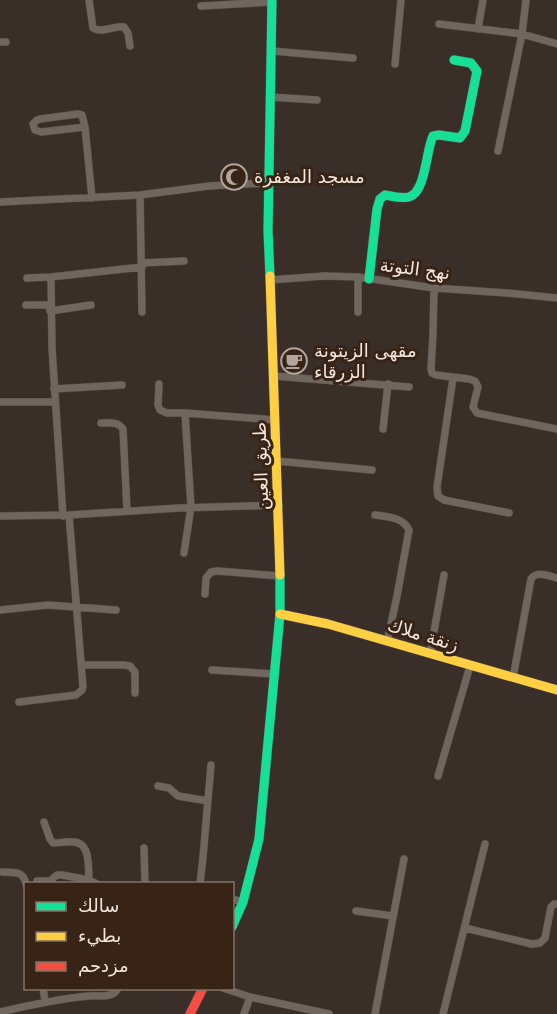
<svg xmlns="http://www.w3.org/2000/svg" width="557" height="1014" font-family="'DejaVu Sans','Noto Naskh Arabic',sans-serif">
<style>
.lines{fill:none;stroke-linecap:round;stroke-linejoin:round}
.street-casing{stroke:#574d46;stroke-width:8}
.fast-casing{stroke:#574d46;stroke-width:10}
.slow-casing{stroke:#574d46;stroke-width:10}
.jam-casing{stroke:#574d46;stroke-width:10}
.street{stroke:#6f665f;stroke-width:7}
.fast{stroke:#16e098;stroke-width:9}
.slow{stroke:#ffcf43;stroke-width:9}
.jam{stroke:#f24e42;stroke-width:9}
.labels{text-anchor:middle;stroke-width:6;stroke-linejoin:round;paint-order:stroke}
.poi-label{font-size:18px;fill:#f2e5dc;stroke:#382416;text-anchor:start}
.street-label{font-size:18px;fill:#f2e5dc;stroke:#382416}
</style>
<rect width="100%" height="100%" fill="#3a2f28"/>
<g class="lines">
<g class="street-casing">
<path id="street" d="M 89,0 L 93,28 C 103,34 114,25 124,27 L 128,33 L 130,46
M 201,6 L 272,2
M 439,24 L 522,34 L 557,44
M 478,29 L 483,0
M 0,42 L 6,42
M 272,51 L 353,58
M 395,64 L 401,0
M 270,97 L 317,100
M 85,127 L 41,132 L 35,130 L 33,124 L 37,120 L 40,119 L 78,114 L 82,115 L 85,127 L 92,198
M 498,151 L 522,34 L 526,0
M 140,195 L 142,312
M 0,202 L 140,195 L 209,186 L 268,183
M 142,263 L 184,261
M 51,277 L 52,348 L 63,516
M 358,277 L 358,312
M 27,278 L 51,277 L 142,267
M 269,280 L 325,276 L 358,277 L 434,288 L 507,293 L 557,298
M 434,288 L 433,334 L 431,369 L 432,373 L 436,375 L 469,379 L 475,381 L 478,387 L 473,407 L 477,413 L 557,429
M 26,305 L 51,305
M 50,311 L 91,305
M 274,376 L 409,387
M 453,378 L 437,487 L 438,496 L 444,500 L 509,513
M 159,384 L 158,405 L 160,410 L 167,413 L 185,413 L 191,507 L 184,553
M 54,389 L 122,385
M 0,402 L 55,402
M 185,413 L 275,420
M 101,423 C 109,423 118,421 123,429 L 127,511
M 383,429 L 388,384
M 277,461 L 372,470
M 375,515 C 388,517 403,517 409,530 L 397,596 L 387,642
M 0,516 L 69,515 L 179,508 L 279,505
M 205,594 L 206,578 L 211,572 L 217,571 L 280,576
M 0,610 L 48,605 L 116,610
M 430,654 L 444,575
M 82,665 L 124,665 L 130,666 L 135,672 L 135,693
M 212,670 L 275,674
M 513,678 L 531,579 C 537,570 548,576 557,578
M 19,702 L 76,695 L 82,690 L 83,687 L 69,515
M 438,776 L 470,666
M 158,786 L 169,788 L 178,796 L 208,801
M 44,822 L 50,839 L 53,843 C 60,843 67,841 74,842 C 91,843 88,868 89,880
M 144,848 L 145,884
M 2,872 C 14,873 23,870 26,884
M 37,881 L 50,881 L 57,875 L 62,875 L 89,880 L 97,884
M 200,884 L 203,857 L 211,765
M 232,899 L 243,902
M 356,911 L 393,916
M 465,928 L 532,944 L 540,943 L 545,938 L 551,907 L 554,904 L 557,904
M 43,988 L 45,1001
M 223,988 L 250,997 L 329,1014
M 0,1012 C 30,1005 58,999 88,996 C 99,995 113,999 118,988
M 244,1014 L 250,997
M 375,1014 L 404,859
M 443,1014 L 485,844"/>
</g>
<g class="fast-casing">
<path id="fast" d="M 270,276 L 268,231 L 272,0
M 369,279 L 377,209 L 380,199 L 385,195 C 392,196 402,199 409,197 C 426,192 426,150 433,136 L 439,135 L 460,138 L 465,131 L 477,71 L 471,63 L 454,60
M 232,927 L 243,902 L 259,839 L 280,614 L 280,575"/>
</g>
<g class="slow-casing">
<path id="slow" d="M 270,276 L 280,575
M 280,614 L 328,624 L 557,690"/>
</g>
<g class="jam-casing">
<path id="jam" d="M 190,1014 L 203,988"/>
</g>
<use href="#street" class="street"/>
<use href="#fast" class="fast"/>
<use href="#slow" class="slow"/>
<use href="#jam" class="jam"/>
</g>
<defs>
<g id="mosque-ring" transform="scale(1.35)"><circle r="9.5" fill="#382416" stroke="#b2a59d" stroke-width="1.5"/><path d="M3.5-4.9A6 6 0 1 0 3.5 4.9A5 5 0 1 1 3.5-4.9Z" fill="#b2a59d"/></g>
<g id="cafe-ring" transform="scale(1.35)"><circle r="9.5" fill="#382416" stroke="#b2a59d" stroke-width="1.5"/><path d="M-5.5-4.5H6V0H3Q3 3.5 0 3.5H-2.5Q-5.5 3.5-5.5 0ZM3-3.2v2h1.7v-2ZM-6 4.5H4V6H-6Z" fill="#b2a59d"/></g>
</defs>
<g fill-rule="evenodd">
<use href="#mosque-ring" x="234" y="177"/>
<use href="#cafe-ring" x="294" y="361"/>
</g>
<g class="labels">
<g class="poi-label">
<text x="254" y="183">مسجد المغفرة</text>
<text x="314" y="357">مقهى الزيتونة<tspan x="314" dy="21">الزرقاء</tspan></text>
</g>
<g class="street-label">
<text transform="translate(415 269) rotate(7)" y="6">نهج التوتة</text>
<text transform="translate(261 466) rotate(-92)" y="6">طريق العين</text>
<text transform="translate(423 635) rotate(17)" y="6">زنقة ملاك</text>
</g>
</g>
<rect x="24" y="882" width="210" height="108" fill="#382416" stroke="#827165" stroke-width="1.5"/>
<rect x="36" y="902" width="30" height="9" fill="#16e098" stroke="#827165" stroke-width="1.5"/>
<text x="78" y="912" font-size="18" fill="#f2e5dc">سالك</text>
<rect x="36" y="932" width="30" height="9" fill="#ffcf43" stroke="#827165" stroke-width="1.5"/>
<text x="78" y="942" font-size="18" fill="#f2e5dc">بطيء</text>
<rect x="36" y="962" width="30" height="9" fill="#f24e42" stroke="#827165" stroke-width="1.5"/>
<text x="78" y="972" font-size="18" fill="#f2e5dc">مزدحم</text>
</svg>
